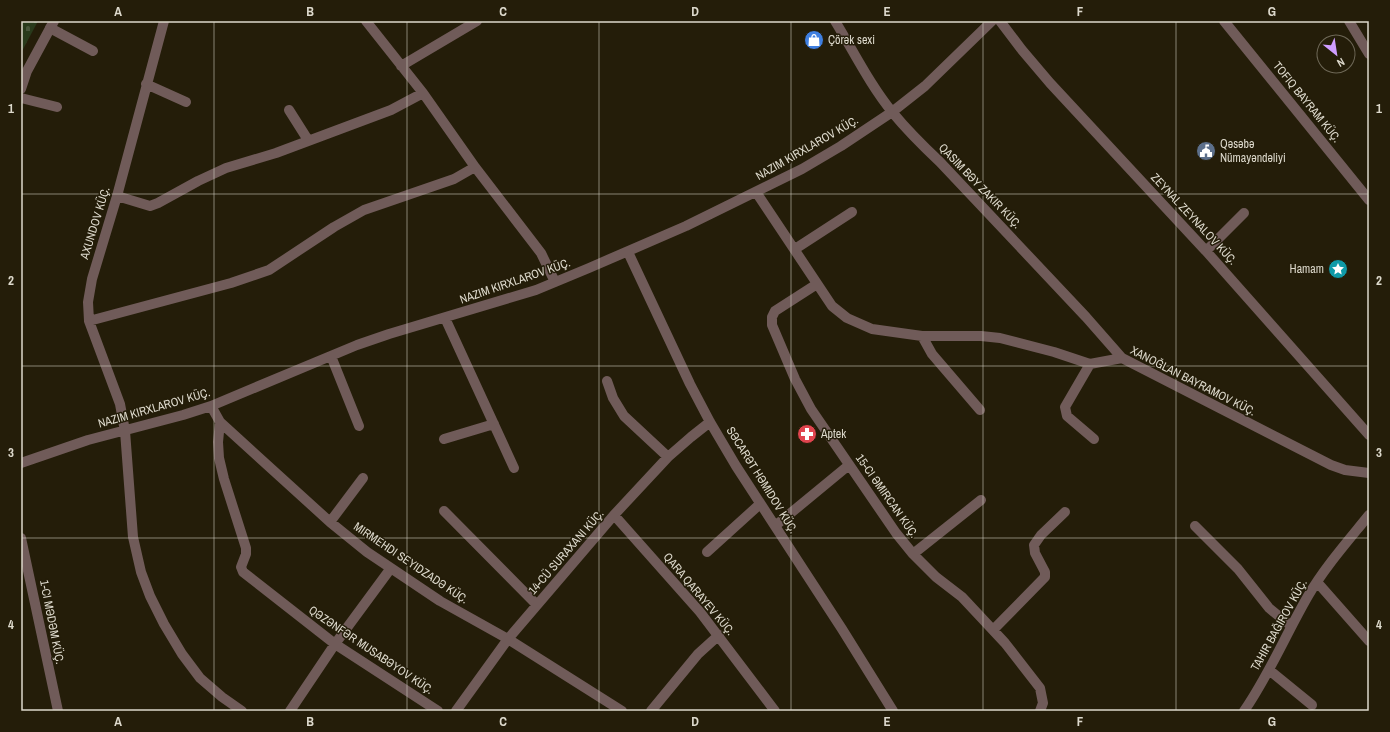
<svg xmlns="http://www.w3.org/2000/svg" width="1390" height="732" font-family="'Archivo Narrow',sans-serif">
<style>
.cemetery{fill:url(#cemetery-stones)}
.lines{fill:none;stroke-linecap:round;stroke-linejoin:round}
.minor{stroke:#705b59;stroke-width:10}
.tertiary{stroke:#705b59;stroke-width:10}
.grid{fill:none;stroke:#ddd9cc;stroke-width:1;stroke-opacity:0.55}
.labels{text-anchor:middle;stroke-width:3;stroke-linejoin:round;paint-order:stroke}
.poi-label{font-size:12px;fill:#ddd9cc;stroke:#241d09;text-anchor:start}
.street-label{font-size:12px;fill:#ddd9cc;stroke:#241d09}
.neatline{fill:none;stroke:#ddd9cc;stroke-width:1.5}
.grid-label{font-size:13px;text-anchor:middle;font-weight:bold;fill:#ddd9cc}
</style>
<defs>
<pattern id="cemetery-stones" width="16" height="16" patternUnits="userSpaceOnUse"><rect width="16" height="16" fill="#293a1b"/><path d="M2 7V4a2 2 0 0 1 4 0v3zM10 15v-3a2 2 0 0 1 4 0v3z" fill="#48563b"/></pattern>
</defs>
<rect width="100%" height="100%" fill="#241d09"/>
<path class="cemetery" d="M 21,21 L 38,21 L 21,53 Z"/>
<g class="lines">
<path class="minor" d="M 164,21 L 117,196 L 92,279 L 88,302 L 89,321 L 120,404 L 125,431 L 133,537 L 141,572 L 150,596 L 164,624 L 182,654 L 200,678 L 222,697 L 242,711
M 366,21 L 423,93 L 475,167 L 541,253 L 555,282
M 835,21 C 854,52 870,85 893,113 C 907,130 923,146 940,162 L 1086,317 L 1122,358
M 1000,21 L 1022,50 L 1050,83 L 1206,251 L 1369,435
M 1224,21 L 1369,200
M 1349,21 L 1369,54
M 50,28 L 93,51
M 401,66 L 477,21
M 146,84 L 186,102
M 21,98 L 57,107
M 289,110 L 308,140
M 756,192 L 832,306 L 847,318 L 872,329 L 922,336 L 981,336 L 1000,338 L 1054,352 L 1090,364 L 1122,358 L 1331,465 L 1345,470 L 1369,473
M 117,196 L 150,206 L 158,203 L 198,181 L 226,168 L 276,153 L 391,110 L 423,93
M 795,249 L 852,212
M 1206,251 L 1244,213
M 628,252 L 690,384 L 710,422 L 736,466 L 842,629 L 893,711
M 817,284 L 775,311 L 772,317 L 772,325 L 795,379 L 811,409 L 896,533 L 913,554 L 936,577 L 962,597 L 1005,643 L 1040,688 L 1043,703 L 1040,711
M 445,318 L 514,468
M 89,321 L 231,283 L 269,270 L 334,227 L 364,210 L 454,179 L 475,167
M 922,336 L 932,354 L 980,410
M 331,356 L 359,426
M 1090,364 L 1065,407 L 1067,416 L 1094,439
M 607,381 L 613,398 L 624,416 L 668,457
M 211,406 L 220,422 L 330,522 L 367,552 L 440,601 L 508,639 L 622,711
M 220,422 L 218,442 L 219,458 L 224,479 L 246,548 L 246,554 L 241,567 L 243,572 L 335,644 L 438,711
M 444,439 L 494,424
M 21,463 L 88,440 L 183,415 L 211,406 L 357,345 L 389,334 L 536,290 L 589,268 L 686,226 L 802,169 L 841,146 L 892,112 L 925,86 L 992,21
M 444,511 L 537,605
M 614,515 L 700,612 L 775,711
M 330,522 L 363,478
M 775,526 L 849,465
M 1195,526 L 1238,569 L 1269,608 L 1291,626
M 21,538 L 58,711
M 707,552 L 760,504
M 913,554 L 981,500
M 1317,582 L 1369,641
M 994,629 L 1045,577 L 1045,572 L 1035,553 L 1034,545 L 1041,535 L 1065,512
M 1269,670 L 1312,705
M 290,711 L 335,644 L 391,568
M 456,711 L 508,639 L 614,515 L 668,457 L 691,437 L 710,422
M 651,711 L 698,654 L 719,635
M 1244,711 C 1269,675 1286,634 1308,596 C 1325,567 1348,541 1369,515"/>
<path class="tertiary" d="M 21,89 L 27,71 L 54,21"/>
</g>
<path class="grid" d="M 214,21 L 214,711M 407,21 L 407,711M 599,21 L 599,711M 791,21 L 791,711M 983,21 L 983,711M 1176,21 L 1176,711M 21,194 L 1369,194M 21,366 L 1369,366M 21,538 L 1369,538"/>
<defs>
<g id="shop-disc" transform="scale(1)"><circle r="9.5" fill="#3f7fe0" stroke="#241d09"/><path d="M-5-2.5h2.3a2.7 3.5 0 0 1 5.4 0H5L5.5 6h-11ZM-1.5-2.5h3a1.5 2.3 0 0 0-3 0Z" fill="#fff"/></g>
<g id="civic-disc" transform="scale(1)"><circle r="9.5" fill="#5c6f8a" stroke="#241d09"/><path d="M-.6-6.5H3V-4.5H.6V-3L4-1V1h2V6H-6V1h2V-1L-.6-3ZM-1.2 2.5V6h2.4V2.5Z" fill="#fff"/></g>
<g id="sight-disc" transform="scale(1)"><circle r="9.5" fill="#0f9aa8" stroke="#241d09"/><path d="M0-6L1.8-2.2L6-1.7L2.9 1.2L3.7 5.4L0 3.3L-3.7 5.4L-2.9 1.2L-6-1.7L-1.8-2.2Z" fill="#fff"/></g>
<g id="pharmacy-disc" transform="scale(1)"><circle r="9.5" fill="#e0444e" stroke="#241d09"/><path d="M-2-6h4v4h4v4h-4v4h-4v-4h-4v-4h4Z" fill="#fff"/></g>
</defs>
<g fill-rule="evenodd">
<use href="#shop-disc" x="814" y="40"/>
<use href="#civic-disc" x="1206" y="151"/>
<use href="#sight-disc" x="1338" y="269"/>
<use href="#pharmacy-disc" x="807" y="434"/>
</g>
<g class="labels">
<g class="poi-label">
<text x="828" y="44">Çörək sexi</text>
<text x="1220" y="148">Qəsəbə<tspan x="1220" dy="14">Nümayəndəliyi</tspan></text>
<text x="1324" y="273" text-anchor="end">Hamam</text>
<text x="821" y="438">Aptek</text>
</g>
<g class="street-label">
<text transform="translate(1307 102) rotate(51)" y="4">TOFIQ BAYRAM KÜÇ.</text>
<text transform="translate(807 148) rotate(-30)" y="4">NAZIM KIRXLAROV KÜÇ.</text>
<text transform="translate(980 186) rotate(46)" y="4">QASIM BƏY ZAKIR KÜÇ.</text>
<text transform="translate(1194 219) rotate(47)" y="4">ZEYNAL ZEYNALOV KÜÇ.</text>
<text transform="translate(95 223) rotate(-73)" y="4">AXUNDOV KÜÇ.</text>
<text transform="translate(515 281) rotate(-19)" y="4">NAZIM KIRXLAROV KÜÇ.</text>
<text transform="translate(1193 381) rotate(27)" y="4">XANOĞLAN BAYRAMOV KÜÇ.</text>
<text transform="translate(154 408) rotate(-16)" y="4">NAZIM KIRXLAROV KÜÇ.</text>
<text transform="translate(762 480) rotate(58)" y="4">SƏCARƏT HƏMIDOV KÜÇ.</text>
<text transform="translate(887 496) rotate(55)" y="4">15-CI ƏMIRCAN KÜÇ.</text>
<text transform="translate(566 552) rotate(-49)" y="4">14-CÜ SURAXANI KÜÇ.</text>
<text transform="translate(411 563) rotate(34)" y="4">MIRMEHDI SEYIDZADƏ KÜÇ.</text>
<text transform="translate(699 594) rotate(50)" y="4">QARA QARAYEV KÜÇ.</text>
<text transform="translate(52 622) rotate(79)" y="4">1-CI MƏDƏM KÜÇ.</text>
<text transform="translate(1279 625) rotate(-61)" y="4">TAHIR BAĞIROV KÜÇ.</text>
<text transform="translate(371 650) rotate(34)" y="4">QƏZƏNFƏR MUSABƏYOV KÜÇ.</text>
</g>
</g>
<rect width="1390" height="732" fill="none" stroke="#241d09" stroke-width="44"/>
<g transform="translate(1336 54) rotate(150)"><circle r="19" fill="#241d09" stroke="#6e6857"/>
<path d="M0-3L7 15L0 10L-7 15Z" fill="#cf9dff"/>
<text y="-6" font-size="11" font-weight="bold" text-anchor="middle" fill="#ddd9cc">N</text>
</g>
<rect x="22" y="22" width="1346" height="688" class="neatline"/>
<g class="grid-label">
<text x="118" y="16">A</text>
<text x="310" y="16">B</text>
<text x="503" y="16">C</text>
<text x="695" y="16">D</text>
<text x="887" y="16">E</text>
<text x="1080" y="16">F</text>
<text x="1272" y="16">G</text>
<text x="11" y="113">1</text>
<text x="1379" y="113">1</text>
<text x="11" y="285">2</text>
<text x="1379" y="285">2</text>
<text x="11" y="457">3</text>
<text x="1379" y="457">3</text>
<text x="11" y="629">4</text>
<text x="1379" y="629">4</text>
<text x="118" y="726">A</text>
<text x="310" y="726">B</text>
<text x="503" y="726">C</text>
<text x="695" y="726">D</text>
<text x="887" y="726">E</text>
<text x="1080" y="726">F</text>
<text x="1272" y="726">G</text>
</g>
</svg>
